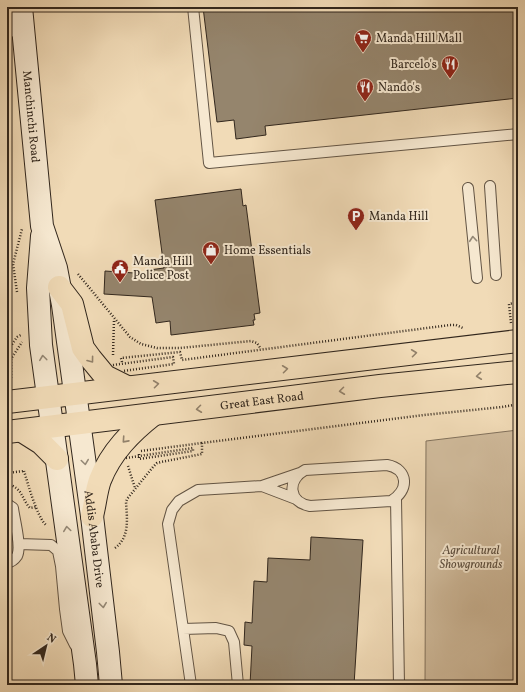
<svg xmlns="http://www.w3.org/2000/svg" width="525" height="692" font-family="Vollkorn,serif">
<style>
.green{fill:#d1bc9d;stroke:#82725d}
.building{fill:#95856d;stroke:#32271d}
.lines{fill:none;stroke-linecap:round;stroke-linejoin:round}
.service-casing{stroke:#625444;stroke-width:12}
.secondary-casing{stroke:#32271d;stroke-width:24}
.primary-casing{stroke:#32271d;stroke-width:24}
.path{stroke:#32271d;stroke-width:2.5;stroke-dasharray:1 2;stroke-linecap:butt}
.service{stroke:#f6e8d0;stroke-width:10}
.secondary{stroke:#f6e8d0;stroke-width:22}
.primary{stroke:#f1dbb7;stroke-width:22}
.path-bridge{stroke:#32271d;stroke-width:2.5;stroke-dasharray:1 2;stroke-linecap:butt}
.oneway{stroke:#948876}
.oneway2{stroke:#92816a}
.labels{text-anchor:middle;stroke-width:4;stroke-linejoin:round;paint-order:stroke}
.poi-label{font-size:12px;fill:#32271d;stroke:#f6e8d0;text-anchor:start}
.street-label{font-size:12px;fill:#32271d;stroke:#f6e8d0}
.park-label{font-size:12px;font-style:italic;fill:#5a4c3d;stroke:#f6e8d0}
</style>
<rect width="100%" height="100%" fill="#f1dbb7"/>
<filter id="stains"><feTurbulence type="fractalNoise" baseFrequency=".005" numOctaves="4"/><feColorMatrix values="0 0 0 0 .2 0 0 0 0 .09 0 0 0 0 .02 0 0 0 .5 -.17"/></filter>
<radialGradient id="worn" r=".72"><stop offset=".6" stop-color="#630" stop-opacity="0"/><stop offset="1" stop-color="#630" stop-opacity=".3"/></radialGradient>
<path class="green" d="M 518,430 L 518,685 L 425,685 L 426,441 Z"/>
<path class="building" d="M 203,7 L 518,7 L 518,98 L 265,126 L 266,135 L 236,139 L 234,120 L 217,122 Z
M 241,189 L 243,206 L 246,205 L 260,313 L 254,314 L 255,320 L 253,320 L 254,325 L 171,335 L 170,321 L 156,323 L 152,297 L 104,294 L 105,271 L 149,274 L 149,270 L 164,268 L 155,200 Z
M 311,537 L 363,540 L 354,685 L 250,685 L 252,646 L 244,645 L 245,622 L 252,623 L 254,581 L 267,582 L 268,558 L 310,560 Z"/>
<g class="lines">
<g class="service-casing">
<path id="service" d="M 193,7 L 209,163 L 518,134
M 7,32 L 23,30
M 490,186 L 496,275
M 468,188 L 477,278
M 387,465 C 409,469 409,491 391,501 L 310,506 C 288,502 287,480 305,470 Z
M 262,486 L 296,499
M 396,498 L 399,685
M 7,504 L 13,508 C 14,518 22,547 17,556 C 15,559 11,562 7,563
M 19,544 L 51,545 L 58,551 L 61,566 L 65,609 L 68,631 L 75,645
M 183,629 L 216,628 L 229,631 L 234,642 L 238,685
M 191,685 L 168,524 L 172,510 L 179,501 L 198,490 L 262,486 L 300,473"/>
</g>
<g class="secondary-casing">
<g id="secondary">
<path id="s1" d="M 21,7 L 42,226 L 56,268 L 63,305 L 92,516 L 108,652 L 111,685"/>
<path d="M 42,236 L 38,288 L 41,345 L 85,664 L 87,685"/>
</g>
</g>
<g class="primary-casing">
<g id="primary">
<path d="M 59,287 L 72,304 L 83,348 L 91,359 L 105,376 L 127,387"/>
<path d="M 7,402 L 518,341"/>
<path d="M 22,431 L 41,443 L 57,459"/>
<path id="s2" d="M 7,432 L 380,386 L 518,372"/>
<path d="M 92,516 C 95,505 96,491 100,480 C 111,452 131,432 154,414"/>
</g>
</g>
<path class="path" d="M 78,274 L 130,337 L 141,344 L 157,348 L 180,348 L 251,341 L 257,343 L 261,349
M 17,292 L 13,264 L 22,229
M 511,323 L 509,304 L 518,302
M 7,352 L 17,337 L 21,335
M 113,355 L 114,320
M 122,362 L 121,358 L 180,352 L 182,360 L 450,325 L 456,325 L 463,328
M 11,378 L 11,359 L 22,342
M 141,451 L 202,443
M 139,454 L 139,459 L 193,451 L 193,448
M 128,466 L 135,488
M 7,468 L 10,468 L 11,477 L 7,477
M 24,471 C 28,484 37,517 46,525
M 7,484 C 23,488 21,498 30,508 L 36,507
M 115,548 C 130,537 127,519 126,502 L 127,499 L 153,467 L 157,463 L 161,462 L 202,454 L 202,443 L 424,415 L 502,407 L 514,405 L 518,403"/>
<use href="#service" class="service"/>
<use href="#secondary" class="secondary"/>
<use href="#primary" class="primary"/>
<path class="path-bridge" d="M 113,365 L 173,357 L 174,364 L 123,371
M 126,458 L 193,448
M 7,473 L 24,471"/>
</g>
<defs><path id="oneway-chevron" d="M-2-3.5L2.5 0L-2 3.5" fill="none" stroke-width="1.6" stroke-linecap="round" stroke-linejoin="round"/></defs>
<g class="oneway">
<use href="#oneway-chevron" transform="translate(473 239) rotate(-95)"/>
<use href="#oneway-chevron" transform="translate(43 358) rotate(-97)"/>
<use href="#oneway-chevron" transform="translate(85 462) rotate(82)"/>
<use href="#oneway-chevron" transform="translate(67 529) rotate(-98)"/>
<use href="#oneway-chevron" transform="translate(103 605) rotate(83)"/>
</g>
<g class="oneway2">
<use href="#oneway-chevron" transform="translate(414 353) rotate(-7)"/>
<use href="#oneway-chevron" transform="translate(91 360) rotate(53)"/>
<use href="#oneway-chevron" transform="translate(285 369) rotate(-7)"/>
<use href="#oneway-chevron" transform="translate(479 376) rotate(174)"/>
<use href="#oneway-chevron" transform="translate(156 384) rotate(-7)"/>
<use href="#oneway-chevron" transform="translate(342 391) rotate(173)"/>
<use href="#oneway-chevron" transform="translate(199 409) rotate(173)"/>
<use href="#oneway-chevron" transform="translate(125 440) rotate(132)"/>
</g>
<defs>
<g id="supermarket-pin" transform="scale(0.9)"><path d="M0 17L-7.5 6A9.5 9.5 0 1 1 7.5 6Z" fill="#8f2418" stroke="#f6e8d0"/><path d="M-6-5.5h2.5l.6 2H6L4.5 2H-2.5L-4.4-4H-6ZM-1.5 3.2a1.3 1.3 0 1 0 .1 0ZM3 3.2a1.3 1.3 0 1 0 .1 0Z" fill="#fff"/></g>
<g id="restaurant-pin" transform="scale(0.9)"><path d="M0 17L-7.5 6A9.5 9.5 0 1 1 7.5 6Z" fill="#8f2418" stroke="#f6e8d0"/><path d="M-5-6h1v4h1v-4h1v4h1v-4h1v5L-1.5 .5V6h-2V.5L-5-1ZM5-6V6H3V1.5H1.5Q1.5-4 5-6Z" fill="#fff"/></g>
<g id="parking-pin" transform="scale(0.9)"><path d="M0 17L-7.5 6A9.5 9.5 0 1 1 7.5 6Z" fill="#8f2418" stroke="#f6e8d0"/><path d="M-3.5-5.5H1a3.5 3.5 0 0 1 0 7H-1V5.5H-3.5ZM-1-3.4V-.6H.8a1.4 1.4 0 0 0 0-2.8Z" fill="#fff"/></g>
<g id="shop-pin" transform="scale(0.9)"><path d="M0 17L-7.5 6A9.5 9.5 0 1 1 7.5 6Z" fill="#8f2418" stroke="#f6e8d0"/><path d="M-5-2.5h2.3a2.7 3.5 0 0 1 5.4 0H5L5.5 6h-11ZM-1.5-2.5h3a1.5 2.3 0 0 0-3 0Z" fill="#fff"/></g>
<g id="civic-pin" transform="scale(0.9)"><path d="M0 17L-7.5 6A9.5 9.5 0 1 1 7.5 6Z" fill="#8f2418" stroke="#f6e8d0"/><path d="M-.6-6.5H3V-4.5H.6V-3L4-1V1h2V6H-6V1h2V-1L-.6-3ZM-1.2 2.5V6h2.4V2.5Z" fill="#fff"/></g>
</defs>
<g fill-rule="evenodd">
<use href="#supermarket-pin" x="363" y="38"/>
<use href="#restaurant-pin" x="450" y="64"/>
<use href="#restaurant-pin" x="365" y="87"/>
<use href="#parking-pin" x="356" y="216"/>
<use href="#shop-pin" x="211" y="250"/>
<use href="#civic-pin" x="120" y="268"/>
</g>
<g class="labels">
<g class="poi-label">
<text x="376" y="42">Manda Hill Mall</text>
<text x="437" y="68" text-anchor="end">Barcelo's</text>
<text x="378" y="91">Nando's</text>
<text x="369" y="220">Manda Hill</text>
<text x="224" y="254">Home Essentials</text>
<text x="133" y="265">Manda Hill<tspan x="133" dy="14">Police Post</tspan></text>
</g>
<g class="street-label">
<text dy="4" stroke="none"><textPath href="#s1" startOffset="110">Manchinchi Road</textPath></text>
<text dy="4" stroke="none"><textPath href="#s2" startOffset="257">Great East Road</textPath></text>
<text dy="4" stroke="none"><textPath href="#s1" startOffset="538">Addis Ababa Drive</textPath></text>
</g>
<g class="park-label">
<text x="471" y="554">Agricultural<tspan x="471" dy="14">Showgrounds</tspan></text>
</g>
</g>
<rect width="525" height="692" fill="none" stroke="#f1dbb7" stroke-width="24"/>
<rect x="8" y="8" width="509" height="676" fill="none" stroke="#32271d" stroke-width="2"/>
<rect x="12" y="12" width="501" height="668" fill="none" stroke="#32271d"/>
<g transform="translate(46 646) rotate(35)" stroke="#f6e8d0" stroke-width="3" paint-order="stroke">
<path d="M0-3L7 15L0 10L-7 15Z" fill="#32271d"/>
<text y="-6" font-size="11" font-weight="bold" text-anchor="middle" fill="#32271d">N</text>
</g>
<rect width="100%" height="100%" filter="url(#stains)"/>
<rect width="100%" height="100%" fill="url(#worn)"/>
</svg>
